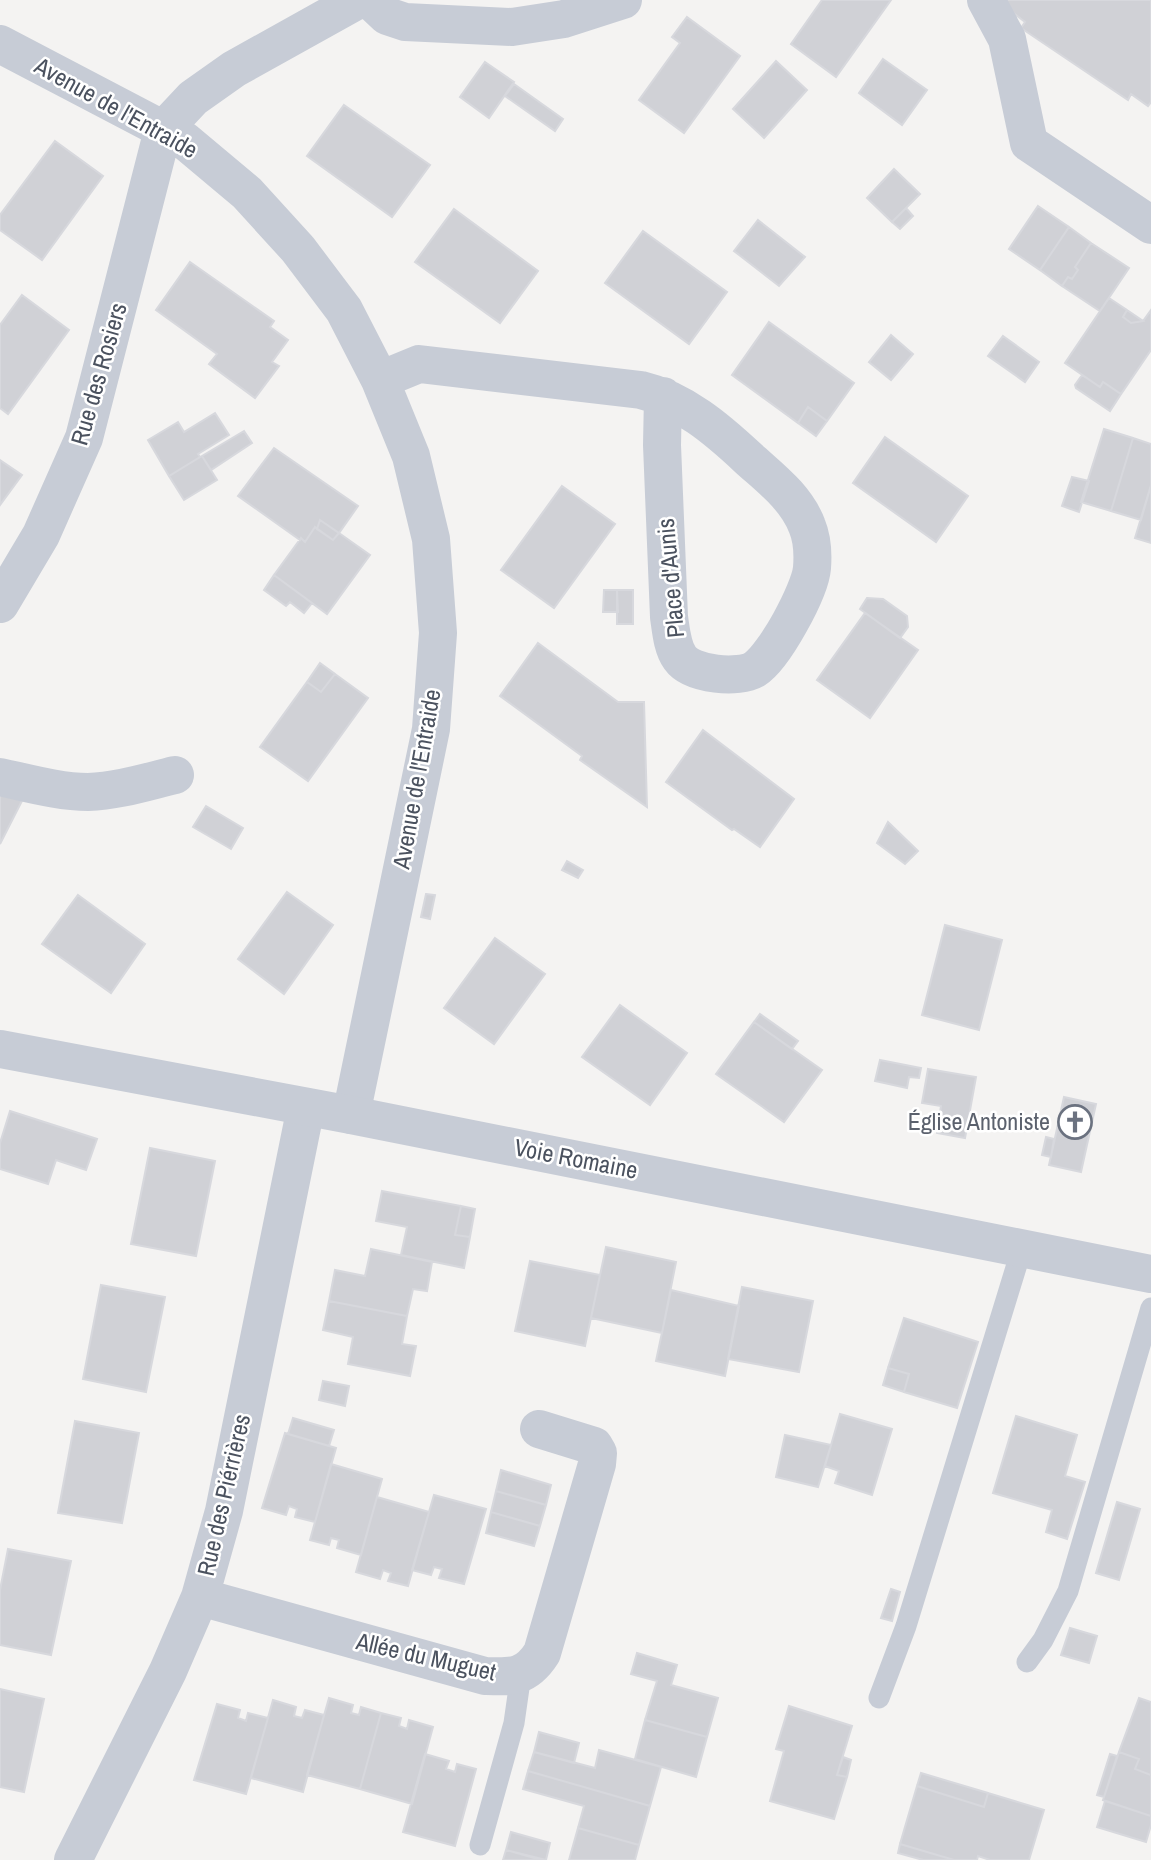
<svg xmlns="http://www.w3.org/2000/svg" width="1151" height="1860" font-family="'Archivo Narrow',sans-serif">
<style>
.building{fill:#d0d1d6;stroke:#d7d8dd;stroke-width:2}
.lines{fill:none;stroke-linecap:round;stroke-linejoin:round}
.service{stroke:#c7ccd6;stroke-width:21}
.minor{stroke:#c7ccd6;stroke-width:38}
.tertiary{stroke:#c7ccd6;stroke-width:38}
.labels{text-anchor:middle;stroke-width:5;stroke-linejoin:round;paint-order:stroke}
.street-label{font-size:24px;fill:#4b525f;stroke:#fff}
.worship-label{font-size:24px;fill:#5b616d;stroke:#fff;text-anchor:end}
</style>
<rect width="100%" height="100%" fill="#f4f3f2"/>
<path class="building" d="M 822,0 L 891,0 L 836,77 L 791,44 Z
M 1004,0 L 1151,0 L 1151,102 L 1148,106 L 1131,94 L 1128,100 L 1021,28 L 1025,22 L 1012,12 Z
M 687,17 L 740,56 L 684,133 L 639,100 L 680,43 L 672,37 Z
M 883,59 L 927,90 L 902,125 L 859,93 Z
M 776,61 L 807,90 L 764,138 L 733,109 Z
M 485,62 L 514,82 L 489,118 L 460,97 Z
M 514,84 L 563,119 L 555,131 L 505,96 Z
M 344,105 L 430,165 L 392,217 L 307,156 Z
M 55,141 L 103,176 L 42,260 L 0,230 L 0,215 Z
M 894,169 L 920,194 L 892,222 L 867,198 Z
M 1038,206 L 1069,227 L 1040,270 L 1009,249 Z
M 906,208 L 913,216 L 900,229 L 892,222 Z
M 454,209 L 538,271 L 500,323 L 415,262 Z
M 758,220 L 805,257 L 779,286 L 734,251 Z
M 1069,227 L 1091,243 L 1075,267 L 1078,270 L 1072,279 L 1068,277 L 1062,286 L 1040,270 Z
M 643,231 L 727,292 L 689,344 L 605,283 Z
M 1091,243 L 1129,268 L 1100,311 L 1062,286 L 1068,277 L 1072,279 L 1078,270 L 1075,267 Z
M 190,262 L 274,321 L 270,327 L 288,340 L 272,362 L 279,366 L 255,398 L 209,364 L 217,354 L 156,310 Z
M 22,295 L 69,330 L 8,414 L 0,408 L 0,325 Z
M 1109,298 L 1127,310 L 1123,317 L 1131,323 L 1143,321 L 1151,310 L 1151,350 L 1121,394 L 1103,382 L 1100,387 L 1065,363 Z
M 1127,310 L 1143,321 L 1131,323 L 1123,317 Z
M 769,322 L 854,383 L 827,421 L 808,407 L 798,423 L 732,375 Z
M 891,335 L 913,354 L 891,380 L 869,362 Z
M 1003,336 L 1039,362 L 1025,382 L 988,356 Z
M 1082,375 L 1100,387 L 1103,382 L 1121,394 L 1110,411 L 1076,388 L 1075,385 Z
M 808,407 L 827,421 L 816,436 L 798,423 Z
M 215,413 L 229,435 L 198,454 L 200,457 L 169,476 L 148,440 L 178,422 L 184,432 Z
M 1104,429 L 1133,438 L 1111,511 L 1081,502 Z
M 244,431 L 252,443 L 211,470 L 202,456 Z
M 885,437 L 968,496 L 936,542 L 853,483 Z
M 1133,438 L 1151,444 L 1151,485 L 1141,520 L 1111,511 Z
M 274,448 L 358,506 L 339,533 L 320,520 L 317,529 L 315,527 L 305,542 L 301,538 L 300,540 L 238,496 Z
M 202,456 L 217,480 L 184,500 L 169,476 Z
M 0,460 L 22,475 L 0,505 Z
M 1072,477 L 1089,481 L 1079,512 L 1062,506 Z
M 1151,485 L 1151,543 L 1135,538 Z
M 562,486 L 615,524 L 554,608 L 501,570 Z
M 320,520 L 339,533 L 333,540 L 317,529 Z
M 315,527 L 333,540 L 339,533 L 370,555 L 327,614 L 274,575 L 301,538 L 305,542 Z
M 274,575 L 312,603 L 304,613 L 290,602 L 286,606 L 264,590 Z
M 604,590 L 617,590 L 618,612 L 603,612 Z
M 617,590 L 633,590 L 633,624 L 617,624 Z
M 867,598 L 883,599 L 907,616 L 908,627 L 900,638 L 860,609 Z
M 865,613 L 918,650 L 870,718 L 817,680 Z
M 538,643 L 618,702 L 644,702 L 647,807 L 580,760 L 582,756 L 500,696 Z
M 320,663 L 335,674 L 321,692 L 307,682 Z
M 335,674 L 368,698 L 308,781 L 260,747 L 307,682 L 321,692 Z
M 703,730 L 794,799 L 760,847 L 734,829 L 732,830 L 666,782 Z
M 0,789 L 26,793 L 0,844 Z
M 206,806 L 243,828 L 231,849 L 193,827 Z
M 888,822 L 918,851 L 905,864 L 877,843 Z
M 567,861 L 583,870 L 578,878 L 562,870 Z
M 287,892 L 333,925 L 284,994 L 238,959 Z
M 426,894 L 435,895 L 430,919 L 421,917 Z
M 78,895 L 145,944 L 111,993 L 42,944 Z
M 945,925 L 1002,940 L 979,1030 L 922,1015 Z
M 495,938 L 545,974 L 494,1044 L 444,1008 Z
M 620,1005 L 687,1053 L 650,1105 L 582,1057 Z
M 760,1014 L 798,1041 L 792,1049 L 754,1022 Z
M 754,1022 L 822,1070 L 784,1122 L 716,1074 Z
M 880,1060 L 921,1068 L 919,1078 L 909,1077 L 907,1088 L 875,1081 Z
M 928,1069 L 976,1077 L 965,1138 L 937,1133 L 941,1106 L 922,1103 Z
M 1064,1097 L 1096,1104 L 1081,1172 L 1049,1165 Z
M 10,1111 L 97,1139 L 86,1170 L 56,1160 L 48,1184 L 0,1169 L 0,1143 Z
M 1046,1137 L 1054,1139 L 1051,1157 L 1042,1155 Z
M 150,1148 L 215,1161 L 196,1256 L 131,1244 Z
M 382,1191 L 461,1206 L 455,1235 L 470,1237 L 464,1268 L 401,1255 L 407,1227 L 376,1221 Z
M 461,1206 L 475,1209 L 470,1237 L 455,1235 Z
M 606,1247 L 676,1262 L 662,1333 L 591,1318 Z
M 371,1249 L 432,1262 L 427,1291 L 413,1289 L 407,1316 L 329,1301 L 335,1270 L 365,1276 Z
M 530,1261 L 600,1275 L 585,1346 L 515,1331 Z
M 101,1285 L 165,1297 L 146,1392 L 83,1379 Z
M 742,1287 L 813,1301 L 799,1372 L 728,1359 Z
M 671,1290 L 739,1306 L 725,1376 L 656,1361 Z
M 329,1301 L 407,1316 L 402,1344 L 416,1346 L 410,1376 L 348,1364 L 353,1337 L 323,1330 Z
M 904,1318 L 978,1342 L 957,1408 L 904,1392 L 909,1374 L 888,1368 Z
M 888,1368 L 909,1374 L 904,1392 L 883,1385 Z
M 323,1381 L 349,1386 L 345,1406 L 319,1400 Z
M 840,1414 L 892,1429 L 872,1495 L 835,1483 L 839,1471 L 825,1466 Z
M 1016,1416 L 1077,1435 L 1065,1476 L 1085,1482 L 1067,1539 L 1046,1532 L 1052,1510 L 993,1493 Z
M 293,1418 L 334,1430 L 329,1446 L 288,1434 Z
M 75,1421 L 139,1433 L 122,1523 L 58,1513 Z
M 285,1433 L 336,1448 L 315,1522 L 295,1517 L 297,1509 L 289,1506 L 286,1515 L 262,1508 Z
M 785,1435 L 831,1445 L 818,1487 L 776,1477 Z
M 331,1464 L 382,1479 L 361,1555 L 337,1548 L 339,1540 L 331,1538 L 329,1545 L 310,1540 Z
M 501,1470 L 551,1485 L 546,1505 L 496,1491 Z
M 496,1491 L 546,1505 L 540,1526 L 491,1512 Z
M 434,1495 L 486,1509 L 464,1584 L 439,1578 L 442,1569 L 434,1567 L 431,1575 L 412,1570 Z
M 377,1497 L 429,1512 L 408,1586 L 388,1581 L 391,1573 L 383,1570 L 380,1579 L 356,1572 Z
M 1117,1502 L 1140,1509 L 1119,1580 L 1096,1573 Z
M 491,1512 L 540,1526 L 534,1546 L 486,1533 Z
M 8,1549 L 71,1561 L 51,1655 L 0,1645 L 0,1590 Z
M 891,1589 L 900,1592 L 892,1621 L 881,1618 Z
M 1070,1628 L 1097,1636 L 1089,1663 L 1061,1655 Z
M 637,1653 L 677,1665 L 671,1685 L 718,1698 L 707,1737 L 645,1720 L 657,1681 L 631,1674 Z
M 0,1689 L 44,1699 L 24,1792 L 0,1787 Z
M 329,1698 L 353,1705 L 351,1713 L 359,1715 L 361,1707 L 381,1713 L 360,1789 L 307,1775 Z
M 1139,1698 L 1151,1702 L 1151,1775 L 1135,1769 L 1139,1759 L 1119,1752 Z
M 273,1700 L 296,1707 L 294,1716 L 302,1718 L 305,1710 L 324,1715 L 303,1792 L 251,1778 Z
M 217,1704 L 240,1710 L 238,1718 L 246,1721 L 248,1713 L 268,1718 L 246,1794 L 194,1780 Z
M 789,1706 L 852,1726 L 837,1775 L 847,1777 L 834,1819 L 770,1801 L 784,1751 L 776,1749 Z
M 381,1713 L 401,1718 L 399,1726 L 407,1729 L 409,1720 L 433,1727 L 412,1804 L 360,1789 Z
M 645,1720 L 707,1737 L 696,1777 L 635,1759 Z
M 539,1732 L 579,1743 L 574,1763 L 534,1752 Z
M 599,1750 L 661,1767 L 650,1806 L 528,1771 L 534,1752 L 595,1768 Z
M 1119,1752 L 1139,1759 L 1135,1769 L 1151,1775 L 1151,1816 L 1103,1800 Z
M 425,1754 L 449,1761 L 446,1769 L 455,1772 L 457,1764 L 476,1769 L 455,1846 L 403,1832 Z
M 1110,1754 L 1117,1756 L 1104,1797 L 1097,1795 Z
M 843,1757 L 851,1760 L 847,1777 L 837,1775 Z
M 528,1771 L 650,1806 L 639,1845 L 578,1828 L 584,1806 L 523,1789 Z
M 921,1773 L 988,1793 L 984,1807 L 917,1786 Z
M 917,1786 L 984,1807 L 988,1793 L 1044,1810 L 1029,1860 L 990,1860 L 978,1856 L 977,1860 L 954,1860 L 900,1844 Z
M 1105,1801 L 1151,1816 L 1151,1825 L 1146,1842 L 1097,1827 Z
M 578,1828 L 639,1845 L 635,1860 L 569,1860 Z
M 511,1832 L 550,1843 L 546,1860 L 506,1850 Z
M 900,1844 L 954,1860 L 923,1860 L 898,1853 Z
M 506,1850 L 541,1860 L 503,1860 Z"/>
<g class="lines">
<path class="service" d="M 1027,1662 L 1043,1640 L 1068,1591 L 1151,1308
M 879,1698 L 906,1626 L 1022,1248
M 480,1845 L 514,1723 L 521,1674"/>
<path class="minor" d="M 370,0 L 387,16 L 405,22 L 512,27 L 564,19 L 623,0
M 986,0 L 1007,39 L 1029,143 L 1151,225
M 0,44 L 185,141 L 247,193 L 298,249 L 344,310 L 380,380 L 411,456 L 431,539 L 438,633 L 431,729 L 351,1115
M 380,380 L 419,364 L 641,390 C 683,400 717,429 748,458 C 770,478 796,497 807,526 C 812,538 813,555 812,568 C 810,591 774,657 755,669 C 739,679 692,675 680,658 C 672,647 671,630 669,617 L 662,445 L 663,396
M 0,604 L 41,535 L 84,438 L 163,130 L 193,98 L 234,69 L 358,0
M 0,777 C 28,783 59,792 88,792 C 118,791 146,782 175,775
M 200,1597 L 485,1676 C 512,1677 526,1678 542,1653 L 597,1464 L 598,1453 L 594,1446 L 539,1429
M 73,1860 L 168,1671 L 200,1597 L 224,1511 L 306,1107"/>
<path class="tertiary" d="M 0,1049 L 351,1115 L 1151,1274"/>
</g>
<defs>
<g id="church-ring" transform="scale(1.75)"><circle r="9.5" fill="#fff" stroke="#6b7280" stroke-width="1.5"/><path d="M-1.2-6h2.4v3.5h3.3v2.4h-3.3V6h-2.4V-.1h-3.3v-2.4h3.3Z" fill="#6b7280"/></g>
</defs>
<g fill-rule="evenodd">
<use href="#church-ring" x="1075" y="1122"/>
</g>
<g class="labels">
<g class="street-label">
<text transform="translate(116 108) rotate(29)" y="8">Avenue de l'Entraide</text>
<text transform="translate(99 374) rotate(-74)" y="8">Rue des Rosiers</text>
<text transform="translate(671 578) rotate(-95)" y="8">Place d'Aunis</text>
<text transform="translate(417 779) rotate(-80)" y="8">Avenue de l'Entraide</text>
<text transform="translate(576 1159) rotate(11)" y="8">Voie Romaine</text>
<text transform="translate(224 1495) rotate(-77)" y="8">Rue des Piérrières</text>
<text transform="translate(426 1657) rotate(13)" y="8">Allée du Muguet</text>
</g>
<g class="worship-label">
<text x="1050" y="1130">Église Antoniste</text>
</g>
</g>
</svg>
